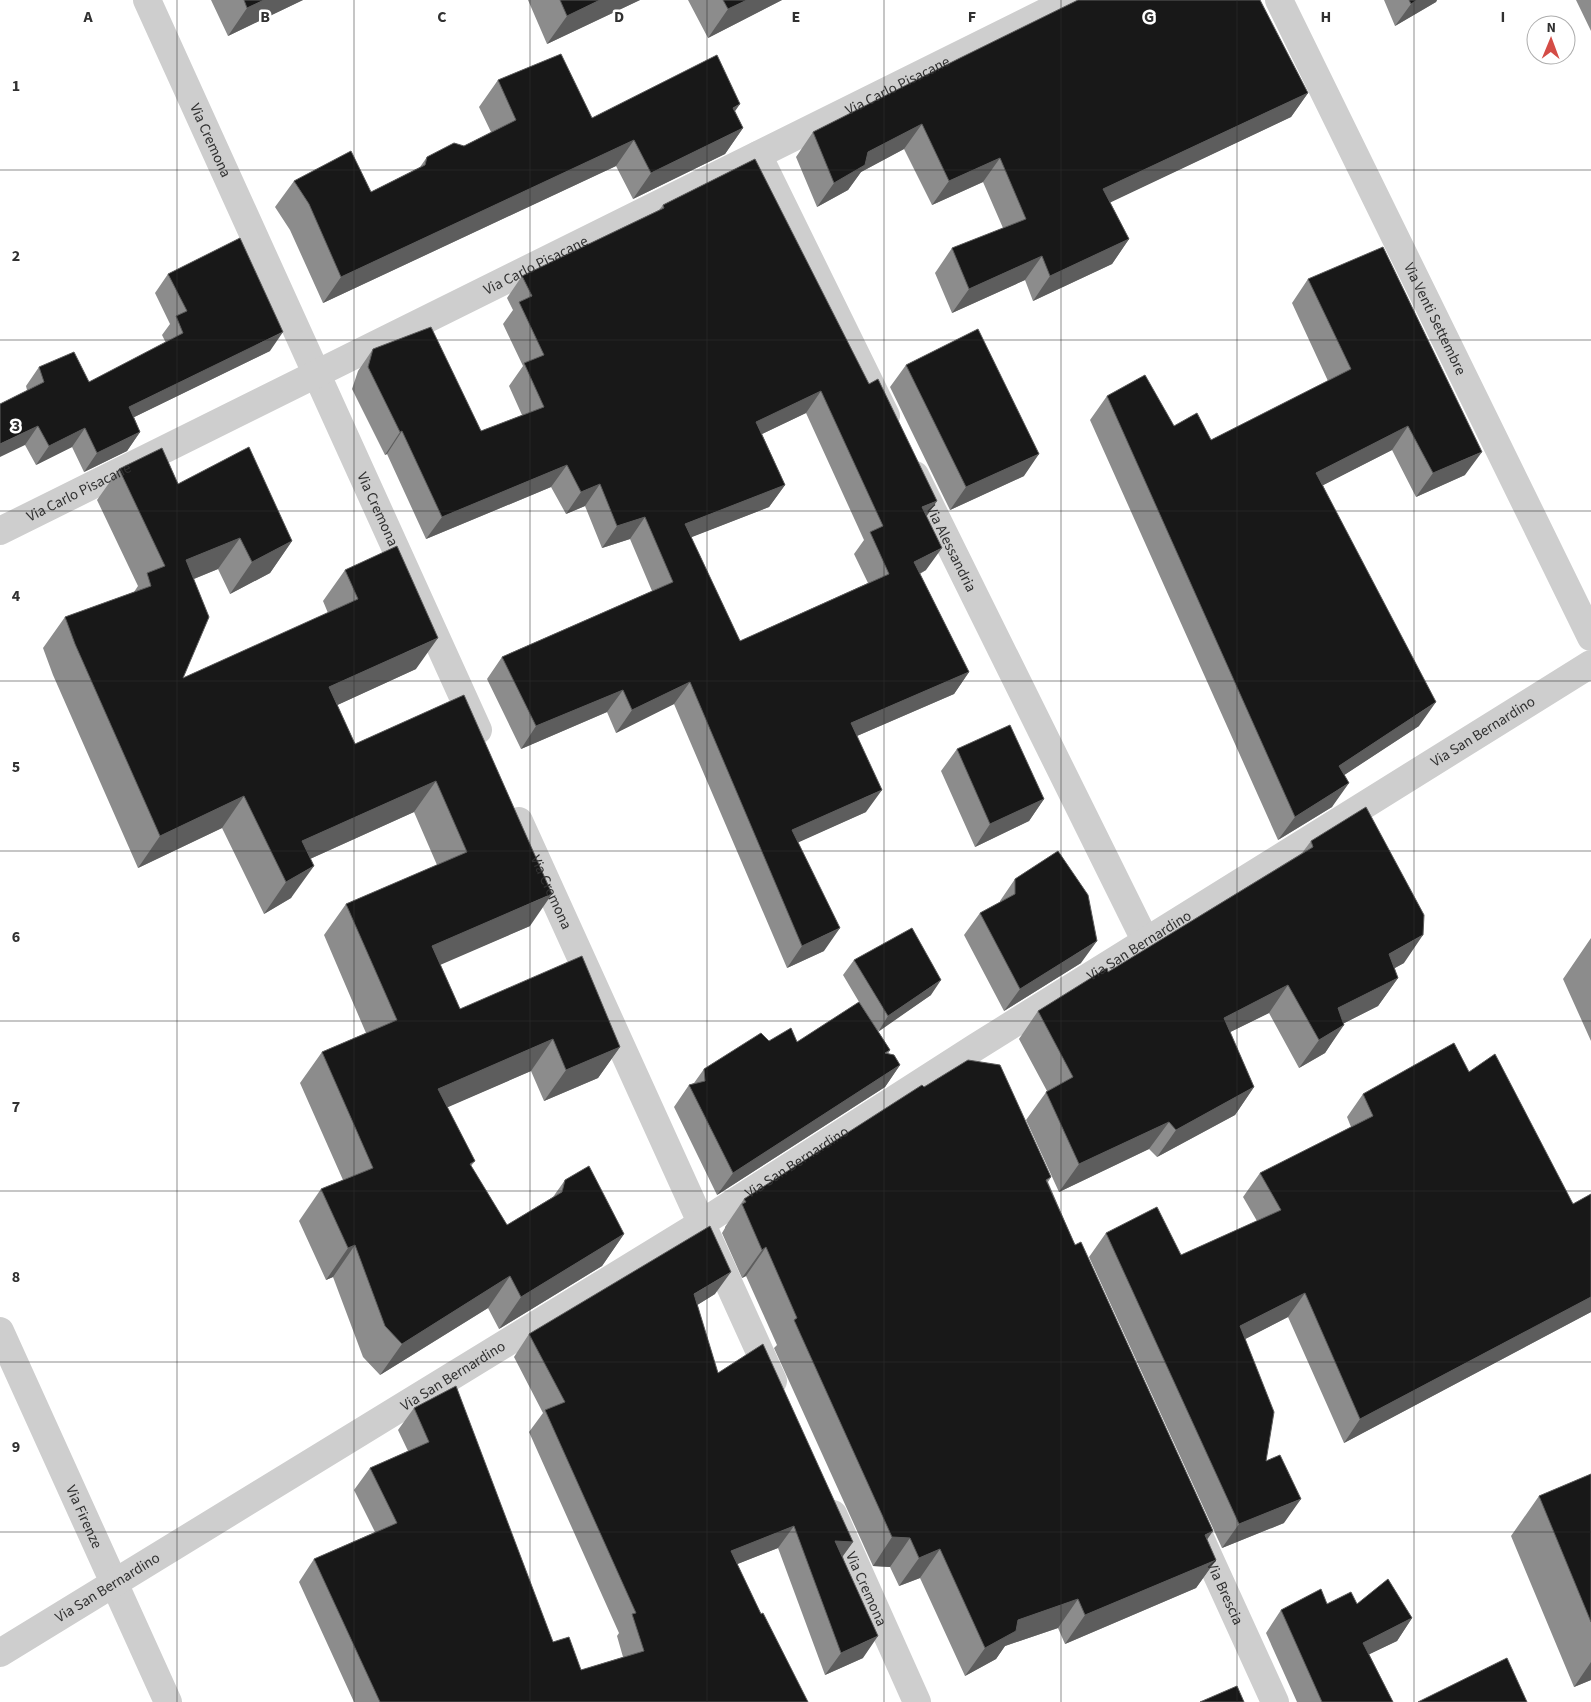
<svg xmlns="http://www.w3.org/2000/svg" width="1591" height="1702" font-family="'Source Sans 3',sans-serif">
<style>
.lines{fill:none;stroke-linecap:round;stroke-linejoin:round}
.minor{stroke:#cecece;stroke-width:28}
.tertiary{stroke:#cecece;stroke-width:28}
.wall{fill:#8c8c8c;fill-rule:evenodd}
.shaded-wall{fill:#5d5d5d}
.building{fill:#181818;stroke:#5d5d5d;fill-rule:evenodd}
.grid{fill:none;stroke:#313131;stroke-width:1;stroke-opacity:0.55}
.labels{text-anchor:middle;stroke-width:5;stroke-linejoin:round;paint-order:stroke}
.street-label{font-size:15px;fill:#313131;stroke:#fff}
.grid-label{font-size:16px;text-anchor:middle;font-weight:bold;fill:#313131;stroke:#fff;stroke-width:5;stroke-linejoin:round;paint-order:stroke}
</style>
<rect width="100%" height="100%" fill="#fff"/>
<g class="lines">
<g class="minor">
<path id="s1" d="M 147,0 L 478,730"/>
<path d="M 758,155 L 886,416"/>
<path id="s2" d="M 915,475 L 1146,942"/>
<path id="s3" d="M 0,531 L 1070,0"/>
<path id="s4" d="M 519,821 L 773,1381"/>
<path id="s5" d="M 0,1331 L 168,1702"/>
<path id="s6" d="M 833,1514 L 917,1702"/>
<path id="s7" d="M 1197,1531 L 1275,1702"/>
<path id="s8" d="M 0,1653 L 702,1223 L 976,1047 L 1591,664"/>
</g>
<path class="tertiary" id="s9" d="M 1279,0 L 1591,637"/>
</g>
<path class="wall" d="M 211,0 L 303,0 L 228,36 Z
M 528,0 L 640,0 L 547,44 Z
M 688,0 L 782,0 L 708,38 Z
M 1384,0 L 1437,0 L 1436,2 L 1395,26 Z
M 1576,0 L 1591,0 L 1591,31 Z
M 498,80 L 592,118 L 735,111 L 743,128 L 725,154 L 633,199 L 616,166 L 323,303 L 290,230 L 275,207 L 294,181 L 371,192 L 420,167 L 427,157 L 464,146 L 491,132 L 479,107 Z
M 1308,93 L 1291,117 L 1110,202 L 1129,239 L 1112,264 L 1033,301 L 1025,280 L 952,313 L 935,273 L 952,248 L 1003,228 L 983,182 L 932,205 L 904,149 L 861,172 L 848,190 L 817,207 L 796,157 L 813,132 Z
M 755,159 L 927,516 L 926,570 L 920,574 L 969,672 L 954,694 L 857,736 L 866,812 L 798,842 L 824,951 L 787,968 L 674,704 L 616,733 L 607,712 L 521,749 L 487,679 L 502,657 L 652,591 L 630,539 L 602,548 L 585,506 L 566,514 L 551,487 L 426,539 L 387,454 L 385,455 L 352,389 L 358,371 L 373,349 L 481,431 L 522,415 L 509,386 L 523,366 L 503,324 L 513,310 L 507,298 L 522,276 L 659,210 L 663,205 ZM 806,413 L 864,540 L 854,554 L 868,583 L 740,641 L 691,537 L 769,507 L 785,485 L 762,434 Z
M 168,274 L 270,351 L 134,417 L 140,432 L 127,451 L 84,472 L 72,447 L 36,465 L 25,445 L 27,390 L 26,386 L 39,367 L 89,382 L 166,343 L 162,335 L 170,324 L 155,293 Z
M 1308,279 L 1465,475 L 1416,497 L 1392,450 L 1323,485 L 1419,726 L 1344,775 L 1332,807 L 1278,840 L 1090,420 L 1107,396 L 1174,426 L 1211,440 L 1328,381 L 1292,303 Z
M 906,365 L 1024,476 L 950,510 L 890,387 Z
M 119,469 L 178,484 L 292,541 L 270,573 L 230,594 L 218,569 L 194,579 L 183,678 L 328,613 L 323,601 L 345,570 L 416,669 L 337,705 L 355,744 L 464,695 L 530,926 L 440,964 L 460,1009 L 620,1047 L 598,1078 L 544,1101 L 531,1071 L 447,1107 L 475,1161 L 471,1166 L 507,1225 L 553,1197 L 565,1180 L 624,1234 L 602,1266 L 499,1329 L 488,1308 L 380,1375 L 363,1357 L 333,1277 L 326,1280 L 299,1221 L 321,1189 L 343,1180 L 300,1083 L 322,1052 L 366,1033 L 324,935 L 346,904 L 437,865 L 414,812 L 310,859 L 291,898 L 264,914 L 222,828 L 138,868 L 53,675 L 43,648 L 65,617 L 134,592 L 138,586 L 97,500 Z
M 957,749 L 1044,799 L 1029,821 L 975,847 L 941,771 Z
M 1311,841 L 1404,963 L 1394,968 L 1398,978 L 1378,1006 L 1344,1023 L 1325,1053 L 1299,1068 L 1269,1013 L 1230,1032 L 1254,1087 L 1235,1115 L 1157,1157 L 1149,1149 L 1059,1192 L 1026,1120 L 1047,1091 L 1019,1039 L 1038,1011 L 1108,972 L 1302,853 Z
M 1015,879 L 1081,963 L 1004,1011 L 964,935 L 980,913 L 1000,902 L 1000,901 Z
M 1591,938 L 1591,1041 L 1563,979 Z
M 854,960 L 931,995 L 878,1031 L 890,1050 L 888,1054 L 900,1065 L 885,1087 L 717,1195 L 674,1107 L 689,1085 L 694,1083 L 704,1069 L 769,1041 L 797,1042 L 868,1017 L 843,975 Z
M 1469,1072 L 1573,1204 L 1591,1194 L 1591,1312 L 1344,1443 L 1288,1317 L 1245,1339 L 1266,1461 L 1284,1523 L 1222,1548 L 1089,1257 L 1106,1233 L 1181,1255 L 1257,1221 L 1243,1197 L 1260,1173 L 1351,1127 L 1347,1117 L 1363,1094 Z
M 924,1087 L 1051,1177 L 1048,1182 L 1075,1245 L 1216,1560 L 1196,1588 L 1065,1644 L 1058,1628 L 1005,1646 L 996,1659 L 965,1676 L 920,1578 L 899,1586 L 890,1567 L 873,1566 L 774,1348 L 777,1345 L 746,1276 L 742,1278 L 722,1233 L 725,1228 L 725,1227 L 744,1199 Z
M 715,1294 L 697,1305 L 718,1373 L 853,1542 L 843,1556 L 863,1658 L 825,1675 L 778,1548 L 737,1564 L 761,1614 L 808,1702 L 354,1702 L 299,1582 L 314,1559 L 375,1532 L 354,1490 L 370,1468 L 408,1451 L 398,1430 L 414,1408 L 553,1642 L 581,1670 L 623,1657 L 617,1636 L 619,1633 L 529,1432 L 543,1413 L 514,1357 L 529,1334 Z
M 1591,1474 L 1591,1680 L 1574,1687 L 1511,1536 L 1539,1496 Z
M 1327,1604 L 1357,1604 L 1412,1618 L 1397,1641 L 1369,1654 L 1393,1702 L 1297,1702 L 1266,1633 L 1281,1610 Z"/>
<path class="shaded-wall" d="M 264,0 L 303,0 L 228,36 L 247,8 Z
M 600,0 L 640,0 L 547,44 L 567,16 Z
M 747,0 L 782,0 L 708,38 L 728,9 Z
M 1417,0 L 1437,0 L 1436,2 L 1395,26 L 1411,4 Z
M 1308,93 L 1291,117 L 1086,214 L 1103,189 Z
M 740,104 L 722,130 L 733,108 Z
M 922,124 L 904,149 L 861,172 L 848,190 L 817,207 L 834,183 L 868,152 Z
M 743,128 L 725,154 L 633,199 L 651,173 Z
M 634,140 L 616,166 L 323,303 L 341,277 Z
M 1000,158 L 983,182 L 932,205 L 949,181 Z
M 1129,239 L 1112,264 L 1033,301 L 1050,276 Z
M 1042,256 L 1025,280 L 952,313 L 969,289 Z
M 283,332 L 270,351 L 116,426 L 129,407 Z
M 821,391 L 806,413 L 741,444 L 756,422 Z
M 38,426 L 25,445 L 0,457 L 0,444 Z
M 1408,426 L 1392,450 L 1300,497 L 1316,473 Z
M 85,428 L 72,447 L 36,465 L 49,446 Z
M 402,431 L 387,454 L 385,455 L 400,432 Z
M 140,432 L 127,451 L 84,472 L 97,453 Z
M 1482,452 L 1465,475 L 1416,497 L 1433,473 Z
M 1039,454 L 1024,476 L 950,510 L 966,487 Z
M 567,465 L 551,487 L 426,539 L 442,517 Z
M 600,484 L 585,506 L 566,514 L 581,492 Z
M 785,485 L 769,507 L 669,546 L 685,524 Z
M 937,501 L 922,523 L 922,507 Z
M 645,517 L 630,539 L 602,548 L 617,526 Z
M 240,538 L 218,569 L 164,591 L 186,560 Z
M 292,541 L 270,573 L 230,594 L 252,562 Z
M 942,548 L 926,570 L 899,584 L 914,562 Z
M 438,638 L 416,669 L 307,719 L 329,687 Z
M 969,672 L 954,694 L 836,745 L 851,723 Z
M 690,682 L 674,704 L 616,733 L 632,710 Z
M 623,690 L 607,712 L 521,749 L 536,726 Z
M 1436,702 L 1419,726 L 1323,789 L 1339,766 Z
M 436,781 L 414,812 L 281,872 L 302,841 Z
M 1349,783 L 1332,807 L 1278,840 L 1295,817 Z
M 882,790 L 866,812 L 777,852 L 792,830 Z
M 244,796 L 222,828 L 138,868 L 160,836 Z
M 1044,799 L 1029,821 L 975,847 L 990,824 Z
M 314,866 L 291,898 L 264,914 L 286,882 Z
M 552,894 L 530,926 L 410,978 L 432,946 Z
M 840,928 L 824,951 L 787,968 L 802,946 Z
M 1423,935 L 1404,963 L 1370,982 L 1389,954 Z
M 1097,941 L 1081,963 L 1004,1011 L 1020,989 Z
M 1398,978 L 1378,1006 L 1319,1036 L 1338,1008 Z
M 941,980 L 931,995 L 878,1032 L 888,1016 Z
M 1288,985 L 1269,1013 L 1204,1045 L 1224,1018 Z
M 1344,1025 L 1325,1053 L 1299,1068 L 1319,1040 Z
M 553,1039 L 531,1071 L 416,1121 L 438,1089 Z
M 620,1047 L 598,1078 L 544,1101 L 566,1070 Z
M 900,1065 L 885,1087 L 717,1195 L 733,1173 Z
M 1254,1087 L 1235,1115 L 1157,1157 L 1176,1130 Z
M 1169,1122 L 1149,1149 L 1059,1192 L 1079,1164 Z
M 624,1234 L 602,1266 L 499,1329 L 521,1297 Z
M 355,1245 L 333,1277 L 326,1280 L 348,1248 Z
M 766,1247 L 746,1276 L 742,1278 L 762,1250 Z
M 731,1272 L 715,1294 L 678,1317 L 694,1294 Z
M 510,1276 L 488,1308 L 380,1375 L 402,1344 Z
M 1305,1293 L 1288,1317 L 1224,1350 L 1240,1326 Z
M 1591,1297 L 1591,1312 L 1344,1443 L 1360,1419 Z
M 1301,1499 L 1284,1523 L 1222,1548 L 1239,1524 Z
M 794,1526 L 778,1548 L 715,1573 L 731,1551 Z
M 1213,1531 L 1193,1560 L 1205,1535 Z
M 892,1537 L 910,1538 L 890,1567 L 873,1566 Z
M 835,1541 L 853,1542 L 837,1564 Z
M 940,1549 L 920,1578 L 899,1586 L 919,1558 Z
M 1216,1560 L 1196,1588 L 1065,1644 L 1085,1615 Z
M 1078,1599 L 1058,1628 L 1005,1646 L 996,1659 L 965,1676 L 985,1648 L 1018,1620 Z
M 1412,1618 L 1397,1641 L 1347,1665 L 1363,1643 Z
M 878,1636 L 863,1658 L 825,1675 L 841,1653 Z
M 1591,1662 L 1591,1680 L 1574,1687 Z"/>
<path class="building" d="M 244,0 L 264,0 L 247,8 Z
M 560,0 L 600,0 L 567,16 Z
M 723,0 L 747,0 L 728,9 Z
M 1078,0 L 1260,0 L 1308,93 L 1103,189 L 1129,239 L 1050,276 L 1042,256 L 969,289 L 952,248 L 1026,219 L 1000,158 L 949,181 L 922,124 L 868,152 L 865,165 L 834,183 L 813,132 L 958,59 Z
M 1409,0 L 1417,0 L 1411,4 Z
M 561,54 L 592,118 L 717,55 L 740,104 L 733,108 L 743,128 L 651,173 L 634,140 L 341,277 L 309,204 L 294,181 L 351,151 L 371,192 L 425,165 L 427,157 L 454,143 L 464,146 L 516,120 L 498,80 Z
M 755,159 L 869,384 L 878,379 L 937,501 L 922,507 L 942,548 L 914,562 L 969,672 L 851,723 L 882,790 L 792,830 L 840,928 L 802,946 L 690,682 L 632,710 L 623,690 L 536,726 L 502,657 L 673,582 L 645,517 L 617,526 L 600,484 L 581,492 L 567,465 L 442,517 L 402,431 L 400,432 L 368,367 L 373,349 L 431,327 L 481,431 L 544,407 L 524,363 L 544,355 L 519,302 L 532,296 L 522,276 L 664,208 L 663,205 ZM 821,391 L 883,526 L 870,532 L 889,574 L 740,641 L 685,524 L 785,485 L 756,422 Z
M 240,238 L 283,332 L 129,407 L 140,432 L 97,453 L 85,428 L 49,446 L 38,426 L 0,444 L 0,404 L 44,382 L 39,367 L 74,352 L 89,382 L 183,333 L 176,316 L 187,311 L 168,274 Z
M 1383,247 L 1482,452 L 1433,473 L 1408,426 L 1316,473 L 1436,702 L 1339,766 L 1349,783 L 1295,817 L 1107,396 L 1145,375 L 1174,426 L 1197,413 L 1211,440 L 1351,369 L 1308,279 Z
M 978,329 L 1039,454 L 966,487 L 906,365 Z
M 249,447 L 292,541 L 252,562 L 240,538 L 186,560 L 209,617 L 183,678 L 358,599 L 345,570 L 397,546 L 438,638 L 329,687 L 355,744 L 464,695 L 552,894 L 432,946 L 460,1009 L 582,956 L 620,1047 L 566,1070 L 553,1039 L 438,1089 L 475,1161 L 470,1164 L 507,1225 L 562,1192 L 565,1180 L 589,1166 L 624,1234 L 521,1297 L 510,1276 L 402,1344 L 385,1326 L 355,1245 L 348,1248 L 321,1189 L 373,1168 L 322,1052 L 397,1020 L 346,904 L 467,852 L 436,781 L 302,841 L 314,866 L 286,882 L 244,796 L 160,836 L 75,644 L 65,617 L 151,586 L 147,573 L 165,566 L 119,469 L 162,448 L 178,484 Z
M 1010,725 L 1044,799 L 990,824 L 957,749 Z
M 1366,807 L 1424,915 L 1423,935 L 1389,954 L 1398,978 L 1338,1008 L 1344,1025 L 1319,1040 L 1288,985 L 1224,1018 L 1254,1087 L 1176,1130 L 1169,1122 L 1079,1164 L 1046,1092 L 1073,1077 L 1038,1011 L 1107,968 L 1108,972 L 1313,847 L 1311,841 Z
M 1058,851 L 1088,895 L 1097,941 L 1020,989 L 980,913 L 1015,894 L 1015,879 Z
M 912,928 L 941,980 L 888,1016 L 854,960 Z
M 859,1002 L 890,1050 L 885,1053 L 894,1055 L 900,1065 L 733,1173 L 689,1085 L 705,1081 L 704,1069 L 761,1033 L 769,1041 L 791,1028 L 797,1042 Z
M 1454,1043 L 1469,1072 L 1495,1054 L 1573,1204 L 1591,1194 L 1591,1297 L 1360,1419 L 1305,1293 L 1240,1326 L 1274,1412 L 1266,1461 L 1280,1455 L 1301,1499 L 1239,1524 L 1106,1233 L 1157,1207 L 1181,1255 L 1281,1210 L 1260,1173 L 1373,1116 L 1363,1094 Z
M 968,1060 L 1000,1065 L 1051,1177 L 1046,1180 L 1075,1245 L 1081,1242 L 1213,1531 L 1205,1535 L 1216,1560 L 1085,1615 L 1078,1599 L 1018,1620 L 1016,1631 L 985,1648 L 940,1549 L 919,1558 L 910,1538 L 892,1537 L 794,1320 L 797,1318 L 766,1247 L 762,1250 L 742,1204 L 746,1202 L 744,1199 L 922,1085 L 924,1087 Z
M 710,1226 L 731,1272 L 694,1294 L 718,1373 L 763,1344 L 853,1542 L 835,1541 L 878,1636 L 841,1653 L 794,1526 L 731,1551 L 761,1614 L 763,1613 L 808,1702 L 380,1702 L 314,1559 L 397,1523 L 370,1468 L 429,1442 L 414,1408 L 456,1386 L 553,1642 L 569,1637 L 581,1670 L 644,1651 L 632,1614 L 636,1613 L 545,1410 L 565,1402 L 529,1334 Z
M 1591,1474 L 1591,1622 L 1539,1496 Z
M 1388,1579 L 1412,1618 L 1363,1643 L 1393,1702 L 1322,1702 L 1281,1610 L 1321,1589 L 1327,1604 L 1351,1592 L 1357,1604 Z
M 1507,1658 L 1527,1702 L 1418,1702 Z
M 1237,1686 L 1244,1702 L 1200,1702 Z"/>
<path class="grid" d="M 177,0 L 177,1702M 354,0 L 354,1702M 530,0 L 530,1702M 707,0 L 707,1702M 884,0 L 884,1702M 1061,0 L 1061,1702M 1237,0 L 1237,1702M 1414,0 L 1414,1702M 0,170 L 1591,170M 0,340 L 1591,340M 0,511 L 1591,511M 0,681 L 1591,681M 0,851 L 1591,851M 0,1021 L 1591,1021M 0,1191 L 1591,1191M 0,1362 L 1591,1362M 0,1532 L 1591,1532"/>
<g class="labels">
<g class="street-label">
<text dy="5" stroke="none"><textPath href="#s3" startOffset="1002">Via Carlo Pisacane</textPath></text>
<text dy="5" stroke="none"><textPath href="#s1" startOffset="154">Via Cremona</textPath></text>
<text dy="5" stroke="none"><textPath href="#s3" startOffset="598">Via Carlo Pisacane</textPath></text>
<text dy="5" stroke="none"><textPath href="#s9" startOffset="355">Via Venti Settembre</textPath></text>
<text dy="5" stroke="none"><textPath href="#s3" startOffset="88">Via Carlo Pisacane</textPath></text>
<text dy="5" stroke="none"><textPath href="#s1" startOffset="559">Via Cremona</textPath></text>
<text dy="5" stroke="none"><textPath href="#s2" startOffset="82">Via Alessandria</textPath></text>
<text dy="5" stroke="none"><textPath href="#s8" startOffset="1746">Via San Bernardino</textPath></text>
<text dy="5" stroke="none"><textPath href="#s4" startOffset="78">Via Cremona</textPath></text>
<text dy="5" stroke="none"><textPath href="#s8" startOffset="1341">Via San Bernardino</textPath></text>
<text dy="5" stroke="none"><textPath href="#s8" startOffset="936">Via San Bernardino</textPath></text>
<text dy="5" stroke="none"><textPath href="#s8" startOffset="531">Via San Bernardino</textPath></text>
<text dy="5" stroke="none"><textPath href="#s5" startOffset="204">Via Firenze</textPath></text>
<text dy="5" stroke="none"><textPath href="#s8" startOffset="126">Via San Bernardino</textPath></text>
<text dy="5" stroke="none"><textPath href="#s6" startOffset="82">Via Cremona</textPath></text>
<text dy="5" stroke="none"><textPath href="#s7" startOffset="68">Via Brescia</textPath></text>
</g>
</g>
<g class="grid-label">
<text x="88" y="22">A</text>
<text x="265" y="22">B</text>
<text x="442" y="22">C</text>
<text x="619" y="22">D</text>
<text x="796" y="22">E</text>
<text x="972" y="22">F</text>
<text x="1149" y="22">G</text>
<text x="1326" y="22">H</text>
<text x="1503" y="22">I</text>
<text x="16" y="91">1</text>
<text x="16" y="261">2</text>
<text x="16" y="431">3</text>
<text x="16" y="601">4</text>
<text x="16" y="772">5</text>
<text x="16" y="942">6</text>
<text x="16" y="1112">7</text>
<text x="16" y="1282">8</text>
<text x="16" y="1452">9</text>
</g>
<g transform="translate(1551 40) rotate(1)"><circle r="24" fill="#ffffff" stroke="#adadad"/>
<path d="M0-4L9 19L0 12L-9 19Z" fill="#d44c46"/>
<text y="-8" font-size="14" font-weight="bold" text-anchor="middle" fill="#313131">N</text>
</g>
</svg>
